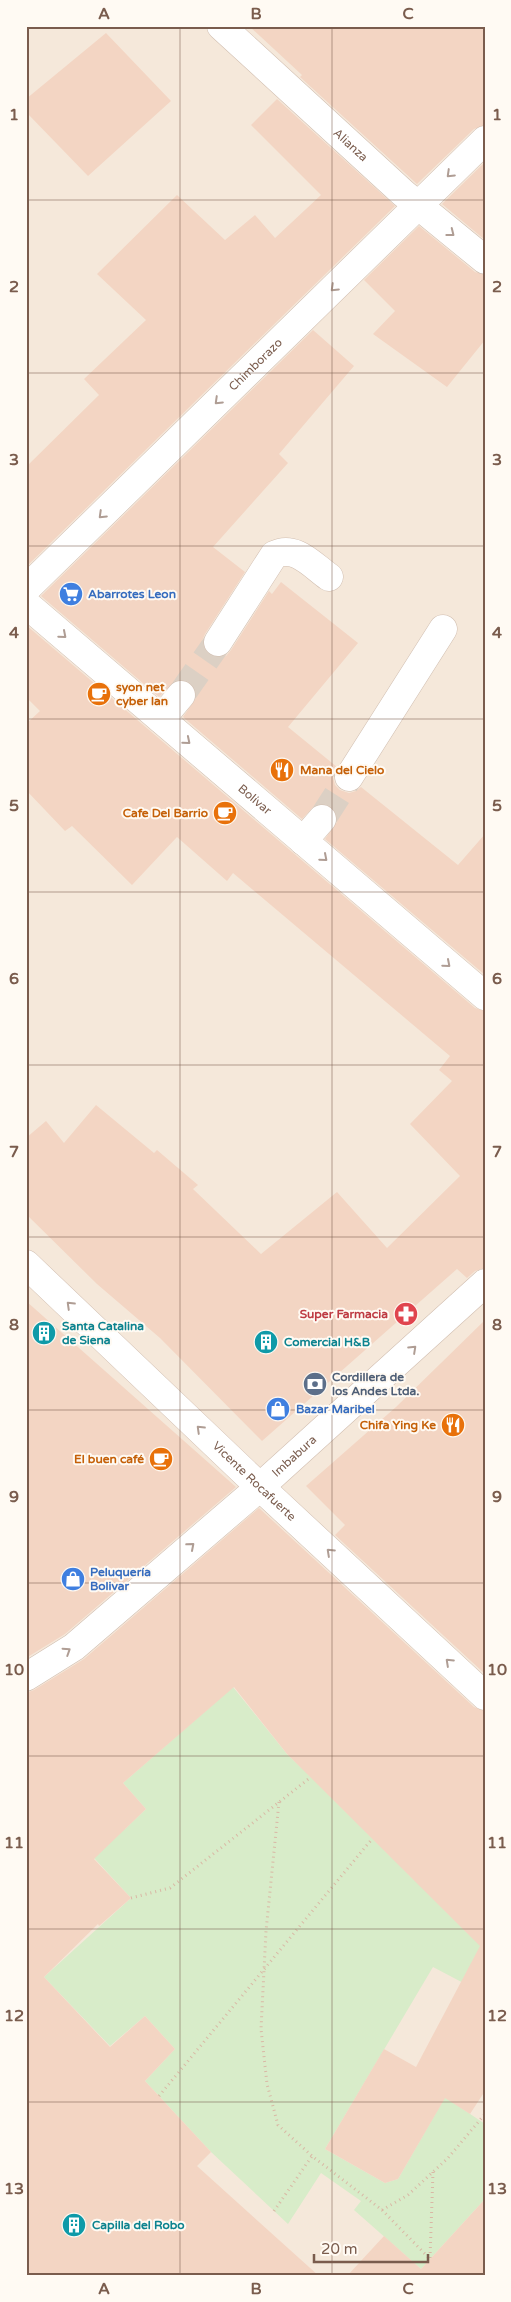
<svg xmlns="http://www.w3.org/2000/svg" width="511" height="2302" font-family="'Varela Round',sans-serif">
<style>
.residential{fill:#f5e8da}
.green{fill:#d8ecc9}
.building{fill:#f3d5c3}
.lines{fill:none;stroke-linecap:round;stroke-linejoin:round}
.minor-tunnel{stroke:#dcd0c4;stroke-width:28;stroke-dasharray:28 14;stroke-linecap:butt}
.minor-casing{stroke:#d1beb0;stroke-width:29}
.path{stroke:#d9b8a5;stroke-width:3;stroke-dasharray:1 4;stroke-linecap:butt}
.minor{stroke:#fff;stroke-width:28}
.oneway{stroke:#af9d94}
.grid{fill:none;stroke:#7a5c4d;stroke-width:1;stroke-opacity:0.55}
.labels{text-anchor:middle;stroke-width:4;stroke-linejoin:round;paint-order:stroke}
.street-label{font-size:12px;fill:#7a5c4d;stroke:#fffaf3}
.shop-label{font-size:12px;font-weight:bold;fill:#366cbe;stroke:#fffaf3;text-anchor:start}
.food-label{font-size:12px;font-weight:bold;fill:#c56008;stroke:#fffaf3;text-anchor:end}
.health-label{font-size:12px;font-weight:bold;fill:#be3a42;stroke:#fffaf3;text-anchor:end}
.culture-label{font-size:12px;font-weight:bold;fill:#0d838f;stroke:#fffaf3;text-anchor:start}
.service-label{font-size:12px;font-weight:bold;fill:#4e5e75;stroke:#fffaf3;text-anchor:start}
.neatline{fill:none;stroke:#7a5c4d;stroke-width:2}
.grid-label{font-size:16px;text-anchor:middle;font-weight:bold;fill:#7a5c4d}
</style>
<rect width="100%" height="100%" fill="#fdf6ec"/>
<path class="residential" d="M 26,26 L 485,26 L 485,2276 L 26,2276 Z"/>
<path class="green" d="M 233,1687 L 287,1754 L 311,1777 L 485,1906 L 485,1971 L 471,1987 L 433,1967 L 325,2149 L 385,2183 L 398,2179 L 445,2097 L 485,2124 L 485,2199 L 421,2269 L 354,2210 L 361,2201 L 321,2173 L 288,2224 L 211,2152 L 145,2081 L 175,2049 L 145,2016 L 110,2046 L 44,1977 L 131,1898 L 70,1832 L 125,1829 L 146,1809 L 123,1783 Z"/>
<path class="building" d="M 249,26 L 485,26 L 485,125 L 474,129 L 417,184 L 300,77 L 302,75 Z
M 106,33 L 171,101 L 88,176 L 26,112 L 26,99 Z
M 277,99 L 395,206 L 26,567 L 26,467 L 99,395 L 84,379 L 146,320 L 97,274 L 177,195 L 225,240 L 255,215 L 275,238 L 321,195 L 251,125 Z
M 485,162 L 485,240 L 442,204 Z
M 419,226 L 475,272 L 485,275 L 485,340 L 447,387 L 373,334 L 395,311 L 364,280 Z
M 313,330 L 354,366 L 279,454 L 288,463 L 213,547 L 245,572 L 205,634 L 202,641 L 204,649 L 209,655 L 217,658 L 226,656 L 231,650 L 269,591 L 272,594 L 281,582 L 358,643 L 288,727 L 337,767 L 333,777 L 335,785 L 340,790 L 349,793 L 356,791 L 361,787 L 458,865 L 485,834 L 485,975 L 325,839 L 337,822 L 337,814 L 332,807 L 324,804 L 316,804 L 302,819 L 183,717 L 196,698 L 196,690 L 191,683 L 184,680 L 175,681 L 159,697 L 41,596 Z
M 26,625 L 475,1008 L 485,1011 L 485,1268 L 475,1271 L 467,1278 L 457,1269 L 262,1441 L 160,1338 L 97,1284 L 26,1214 L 26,1138 L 46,1121 L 64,1143 L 96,1105 L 154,1153 L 157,1150 L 198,1185 L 193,1189 L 261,1254 L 337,1192 L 387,1248 L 460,1176 L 410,1124 L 452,1081 L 439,1070 L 450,1056 L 233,873 L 227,881 L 177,837 L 132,885 L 72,826 L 65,831 L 26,790 L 26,724 L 40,711 L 26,697 Z
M 26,1301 L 236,1487 L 65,1634 L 26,1658 Z
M 485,1320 L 485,1674 L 335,1535 L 345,1525 L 306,1486 L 396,1407 Z
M 259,1508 L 474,1707 L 485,1711 L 485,2091 L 470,2114 L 445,2098 L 398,2179 L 385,2183 L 325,2149 L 384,2049 L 416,2067 L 480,1946 L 287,1754 L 234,1687 L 123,1783 L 146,1809 L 94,1859 L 131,1898 L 99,1926 L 98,1924 L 44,1977 L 110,2047 L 145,2016 L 175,2049 L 145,2081 L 211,2152 L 197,2166 L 319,2276 L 26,2276 L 26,1693 L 34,1690 L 84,1659 Z
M 485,2199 L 485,2276 L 347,2276 L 384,2236 L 421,2269 Z"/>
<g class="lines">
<path class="minor-tunnel" d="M 181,695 L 218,642
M 322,819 L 349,777"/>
<g class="minor-casing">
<g id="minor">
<path id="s1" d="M 221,26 L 403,193 L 485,260"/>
<path id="s2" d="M 26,589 L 485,140"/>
<path id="s3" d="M 26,604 L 485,996"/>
<path d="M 218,642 L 274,555 C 295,544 312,565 329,577"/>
<path d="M 161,719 L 181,695"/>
<path d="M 349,777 L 443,629"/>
<path d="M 303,841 L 322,819"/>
<path id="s4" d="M 26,1264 L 260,1487 L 485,1696"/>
<path id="s5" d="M 26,1677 L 74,1647 L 260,1487 L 485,1283"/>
</g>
</g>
<path class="path" d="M 279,1802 L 266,1931 L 261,2029 L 267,2084 L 278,2125 L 312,2156 L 382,2210 L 430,2259
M 131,1898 L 170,1888 L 311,1777
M 159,2096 L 372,1839
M 382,2210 L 408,2195 L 448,2158 L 485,2114
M 274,2211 L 312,2156
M 430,2258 L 433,2172"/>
<use href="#minor" class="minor"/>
</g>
<defs><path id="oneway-chevron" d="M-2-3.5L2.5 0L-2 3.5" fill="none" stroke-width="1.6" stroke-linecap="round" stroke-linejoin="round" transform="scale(1.25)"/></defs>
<g class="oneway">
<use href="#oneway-chevron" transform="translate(450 174) rotate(136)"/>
<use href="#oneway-chevron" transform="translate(451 233) rotate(38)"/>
<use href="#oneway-chevron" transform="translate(334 288) rotate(136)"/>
<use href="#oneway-chevron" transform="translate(218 401) rotate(136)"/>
<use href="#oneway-chevron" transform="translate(102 515) rotate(136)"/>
<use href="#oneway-chevron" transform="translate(63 635) rotate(41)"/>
<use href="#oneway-chevron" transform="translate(187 741) rotate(40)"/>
<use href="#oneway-chevron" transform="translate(324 858) rotate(41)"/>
<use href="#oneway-chevron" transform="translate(447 964) rotate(41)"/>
<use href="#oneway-chevron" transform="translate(70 1305) rotate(-136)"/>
<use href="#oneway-chevron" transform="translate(413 1349) rotate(-43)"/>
<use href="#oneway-chevron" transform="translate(200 1429) rotate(-136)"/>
<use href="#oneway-chevron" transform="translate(191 1546) rotate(-41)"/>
<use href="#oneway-chevron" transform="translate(330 1552) rotate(-137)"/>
<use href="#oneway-chevron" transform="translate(67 1651) rotate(-33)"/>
<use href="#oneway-chevron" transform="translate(449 1662) rotate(-137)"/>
</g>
<path class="grid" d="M 180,26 L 180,2276M 332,26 L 332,2276M 26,200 L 485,200M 26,373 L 485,373M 26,546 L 485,546M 26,719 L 485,719M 26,892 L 485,892M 26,1065 L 485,1065M 26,1237 L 485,1237M 26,1410 L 485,1410M 26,1583 L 485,1583M 26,1756 L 485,1756M 26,1929 L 485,1929M 26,2102 L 485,2102"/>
<defs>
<g id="supermarket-disc" transform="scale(1.25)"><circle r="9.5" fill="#3f7fe0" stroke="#fffaf3"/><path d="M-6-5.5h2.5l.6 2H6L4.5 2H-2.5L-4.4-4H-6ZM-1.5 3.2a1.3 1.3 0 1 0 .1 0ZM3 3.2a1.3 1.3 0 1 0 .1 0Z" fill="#fff"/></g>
<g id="cafe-disc" transform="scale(1.25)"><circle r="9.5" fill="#e8710a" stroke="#fffaf3"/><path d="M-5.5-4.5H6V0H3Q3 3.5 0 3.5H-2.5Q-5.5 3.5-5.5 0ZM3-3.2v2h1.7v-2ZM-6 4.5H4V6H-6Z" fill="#fff"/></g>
<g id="restaurant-disc" transform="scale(1.25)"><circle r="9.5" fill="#e8710a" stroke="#fffaf3"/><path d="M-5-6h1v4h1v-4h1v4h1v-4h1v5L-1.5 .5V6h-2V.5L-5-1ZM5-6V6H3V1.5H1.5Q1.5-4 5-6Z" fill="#fff"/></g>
<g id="pharmacy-disc" transform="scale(1.25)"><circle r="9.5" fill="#e0444e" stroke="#fffaf3"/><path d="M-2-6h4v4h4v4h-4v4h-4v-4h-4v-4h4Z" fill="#fff"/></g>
<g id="building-disc" transform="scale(1.25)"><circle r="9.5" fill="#0f9aa8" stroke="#fffaf3"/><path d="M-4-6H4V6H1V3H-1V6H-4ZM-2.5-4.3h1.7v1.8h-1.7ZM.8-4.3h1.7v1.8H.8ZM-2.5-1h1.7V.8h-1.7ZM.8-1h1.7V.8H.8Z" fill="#fff"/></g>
<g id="bank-disc" transform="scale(1.25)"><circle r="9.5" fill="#5c6f8a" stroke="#fffaf3"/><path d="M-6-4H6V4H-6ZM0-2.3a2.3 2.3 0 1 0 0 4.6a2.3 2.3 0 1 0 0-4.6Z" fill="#fff"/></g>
<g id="shop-disc" transform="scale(1.25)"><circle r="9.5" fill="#3f7fe0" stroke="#fffaf3"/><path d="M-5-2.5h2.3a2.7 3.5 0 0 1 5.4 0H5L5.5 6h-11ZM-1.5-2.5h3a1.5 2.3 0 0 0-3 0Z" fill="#fff"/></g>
</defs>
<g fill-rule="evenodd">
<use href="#supermarket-disc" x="71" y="594"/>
<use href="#cafe-disc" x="99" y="694"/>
<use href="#restaurant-disc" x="282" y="770"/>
<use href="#cafe-disc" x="225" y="813"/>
<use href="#pharmacy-disc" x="406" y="1314"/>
<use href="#building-disc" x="44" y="1333"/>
<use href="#building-disc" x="266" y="1342"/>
<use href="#bank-disc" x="315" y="1384"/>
<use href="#shop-disc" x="278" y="1409"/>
<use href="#restaurant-disc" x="453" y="1425"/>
<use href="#cafe-disc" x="161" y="1459"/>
<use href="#shop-disc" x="73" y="1579"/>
<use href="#building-disc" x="74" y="2225"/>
</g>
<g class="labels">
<g class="street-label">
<text dy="4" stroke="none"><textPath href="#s1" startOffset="176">Alianza</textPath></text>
<text dy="4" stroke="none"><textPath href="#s2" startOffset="321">Chimborazo</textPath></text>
<text dy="4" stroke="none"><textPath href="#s3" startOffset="301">Bolívar</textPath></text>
<text dy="4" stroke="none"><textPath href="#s5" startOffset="348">Imbabura</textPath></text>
<text dy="4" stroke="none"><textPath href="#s4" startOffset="315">Vicente Rocafuerte</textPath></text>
</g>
<g class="shop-label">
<text x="88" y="598">Abarrotes Leon</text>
<text x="296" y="1413">Bazar Maribel</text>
<text x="90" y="1576">Peluquería<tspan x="90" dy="14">Bolivar</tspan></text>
</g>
<g class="food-label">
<text x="116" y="691" text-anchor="start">syon net<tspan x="116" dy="14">cyber lan</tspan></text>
<text x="300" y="774" text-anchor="start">Mana del Cielo</text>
<text x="208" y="817">Cafe Del Barrio</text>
<text x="436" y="1429">Chifa Ying Ke</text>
<text x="144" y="1463">El buen café</text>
</g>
<g class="health-label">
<text x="388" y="1318">Super Farmacia</text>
</g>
<g class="culture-label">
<text x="62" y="1330">Santa Catalina<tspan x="62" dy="14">de Siena</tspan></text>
<text x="284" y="1346">Comercial H&amp;B</text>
<text x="92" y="2229">Capilla del Robo</text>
</g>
<g class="service-label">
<text x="332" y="1381">Cordillera de<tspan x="332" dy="14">los Andes Ltda.</tspan></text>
</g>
</g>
<rect width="511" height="2302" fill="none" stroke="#fffaf3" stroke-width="55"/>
<path d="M314 2254v8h114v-8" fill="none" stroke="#7a5c4d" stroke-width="2.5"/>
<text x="321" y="2254" font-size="15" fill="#7a5c4d" stroke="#fffaf3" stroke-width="4" paint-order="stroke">20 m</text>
<rect x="28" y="28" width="456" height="2246" class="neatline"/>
<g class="grid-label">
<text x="104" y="19">A</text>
<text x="256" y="19">B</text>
<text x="408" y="19">C</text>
<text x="14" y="120">1</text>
<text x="497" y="120">1</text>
<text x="14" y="292">2</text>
<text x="497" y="292">2</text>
<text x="14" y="465">3</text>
<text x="497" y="465">3</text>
<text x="14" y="638">4</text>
<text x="497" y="638">4</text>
<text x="14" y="811">5</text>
<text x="497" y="811">5</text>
<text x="14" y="984">6</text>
<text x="497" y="984">6</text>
<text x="14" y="1157">7</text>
<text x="497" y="1157">7</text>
<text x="14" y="1330">8</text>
<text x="497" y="1330">8</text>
<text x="14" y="1502">9</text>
<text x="497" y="1502">9</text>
<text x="14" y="1675">10</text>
<text x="497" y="1675">10</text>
<text x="14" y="1848">11</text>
<text x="497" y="1848">11</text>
<text x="14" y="2021">12</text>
<text x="497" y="2021">12</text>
<text x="14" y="2194">13</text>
<text x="497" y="2194">13</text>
<text x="104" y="2294">A</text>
<text x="256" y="2294">B</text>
<text x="408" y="2294">C</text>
</g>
</svg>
